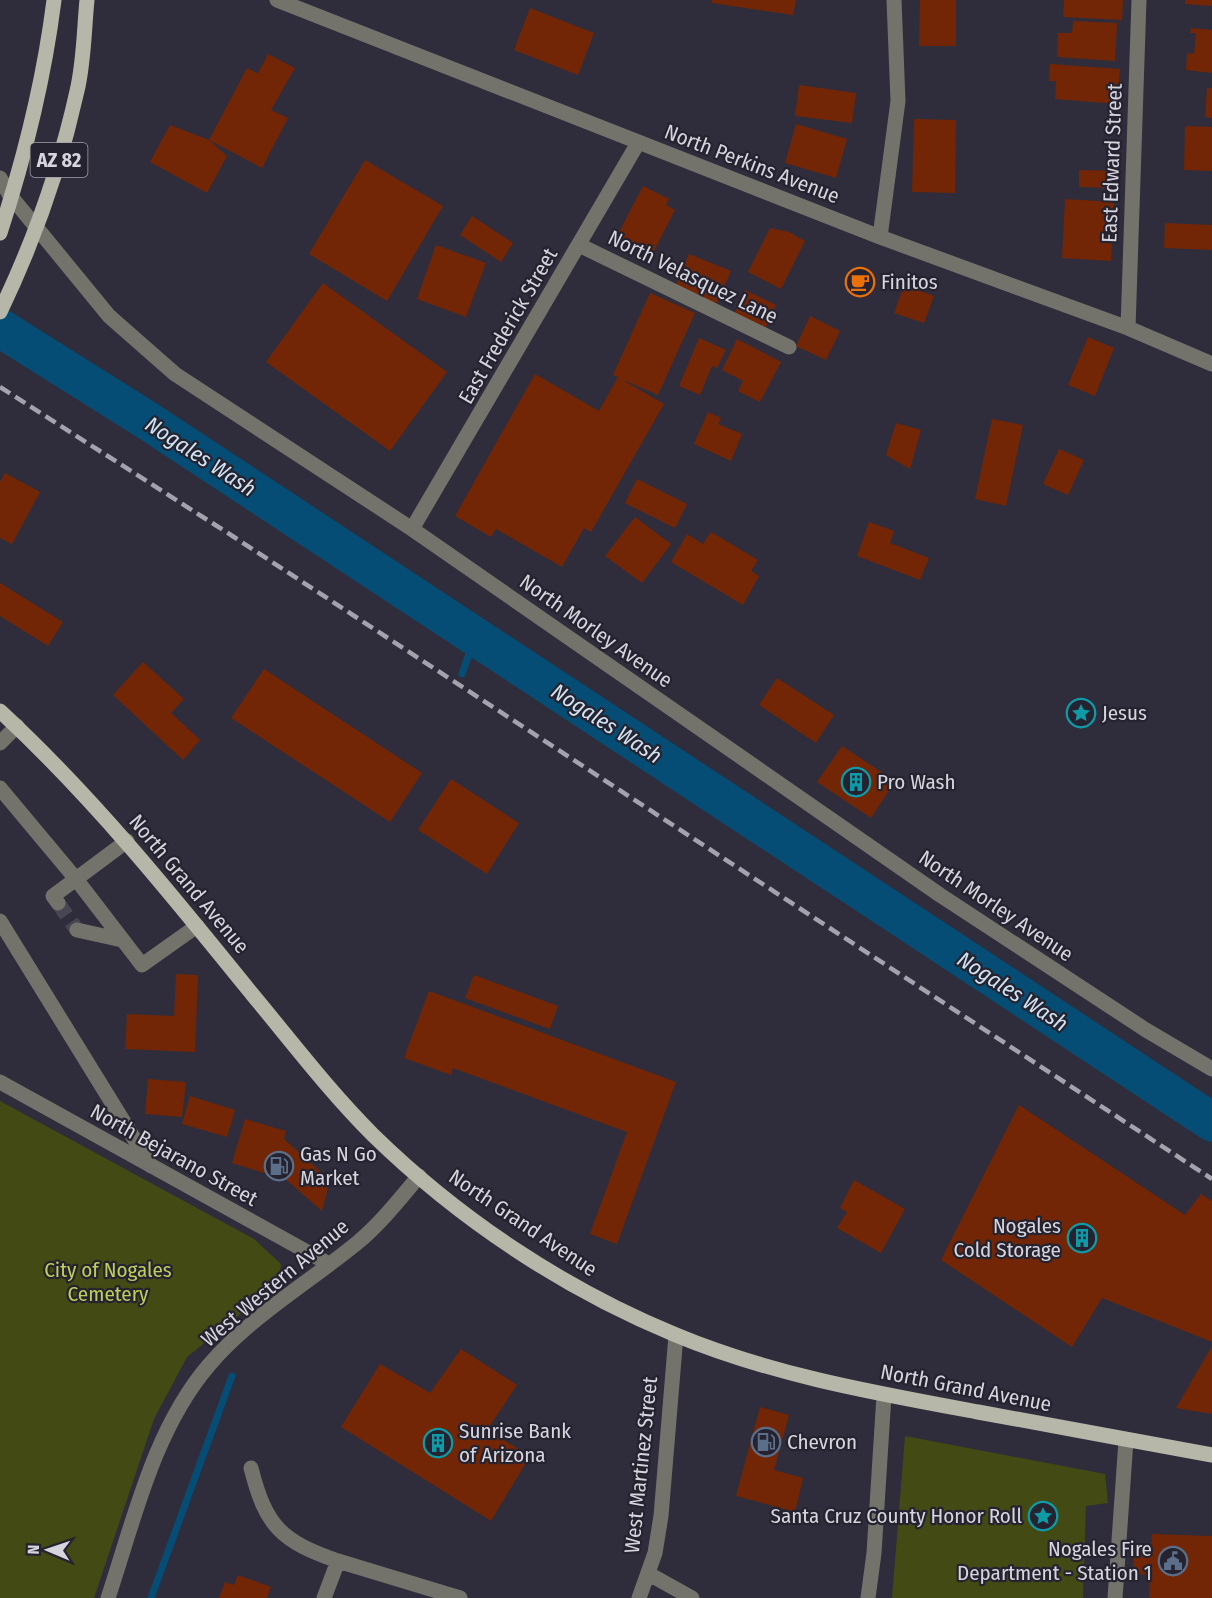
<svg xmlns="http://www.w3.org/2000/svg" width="1212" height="1598" font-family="'Fira Sans Condensed',sans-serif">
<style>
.green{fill:#434a13}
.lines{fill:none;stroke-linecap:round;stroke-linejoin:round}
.stream{stroke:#054d75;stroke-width:7}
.river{stroke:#054d75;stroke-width:39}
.building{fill:#722605}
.minor-tunnel{stroke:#484653;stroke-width:15;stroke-dasharray:15 8;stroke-linecap:butt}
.minor{stroke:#73736c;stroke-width:15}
.major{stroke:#b6b7a8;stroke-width:15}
.rail{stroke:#a4a3ad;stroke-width:4.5;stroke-dasharray:12 6;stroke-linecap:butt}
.major-bridge{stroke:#b6b7a8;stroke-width:15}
.labels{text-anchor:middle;stroke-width:4.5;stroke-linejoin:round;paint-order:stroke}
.shield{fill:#262330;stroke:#a1a0a9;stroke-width:1.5}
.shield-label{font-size:20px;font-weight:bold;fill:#d6d5dd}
.street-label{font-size:21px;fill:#d6d5dd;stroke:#262330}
.poi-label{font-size:21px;fill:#d6d5dd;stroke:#262330;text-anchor:start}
.park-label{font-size:21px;fill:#bdcf58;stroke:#262330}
.water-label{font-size:22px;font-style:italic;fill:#d0e3f2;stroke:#262330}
</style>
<rect width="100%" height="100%" fill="#2f2d3b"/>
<path class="green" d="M 0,1101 L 254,1239 L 281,1264 L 279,1283 L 187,1357 L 154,1419 L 94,1598 L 0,1598 Z
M 905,1436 L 1105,1474 L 1108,1503 L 1086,1506 L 1083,1598 L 892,1598 Z"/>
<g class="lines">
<path class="stream" d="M 462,674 L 475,637
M 151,1598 L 232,1376"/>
<path class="river" d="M 0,328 L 148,421 L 1212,1122"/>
</g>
<path class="building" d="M 712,0 L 796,0 L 793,15 L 712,3 Z
M 920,0 L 956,0 L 956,46 L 919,46 Z
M 1064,0 L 1123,0 L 1122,20 L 1063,17 Z
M 1185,0 L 1212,0 L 1212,6 L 1185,4 Z
M 530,8 L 594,33 L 578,75 L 514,50 Z
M 1073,21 L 1117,23 L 1115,61 L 1057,57 L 1058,33 L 1072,33 Z
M 1191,28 L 1212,30 L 1212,73 L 1186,70 L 1187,53 L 1194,54 L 1196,33 L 1190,33 Z
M 268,54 L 295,68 L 271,110 L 288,118 L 262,168 L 209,140 L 247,68 L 265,77 L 258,73 Z
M 1050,64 L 1120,69 L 1117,104 L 1055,99 L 1056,81 L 1049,81 Z
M 799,85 L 856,93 L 852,123 L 795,116 Z
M 1207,88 L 1212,88 L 1212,118 L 1205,117 Z
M 914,119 L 956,120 L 955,193 L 912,192 Z
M 796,124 L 847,139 L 836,178 L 785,163 Z
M 170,125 L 209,140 L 227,156 L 207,193 L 150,162 Z
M 1185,126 L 1212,127 L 1212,171 L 1184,170 Z
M 365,160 L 443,206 L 387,301 L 309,254 Z
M 1079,170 L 1115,171 L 1115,188 L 1079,187 Z
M 643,186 L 669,199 L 666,205 L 675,210 L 652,255 L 617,236 Z
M 1065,199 L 1114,202 L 1111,261 L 1062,258 Z
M 472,216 L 513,243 L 501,262 L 460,235 Z
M 1165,223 L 1212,225 L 1212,250 L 1164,248 Z
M 770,228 L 789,232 L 805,241 L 781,289 L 748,272 Z
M 436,245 L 486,263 L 466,317 L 417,299 Z
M 689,254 L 731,271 L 716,305 L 675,287 Z
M 323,283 L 447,372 L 390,451 L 266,362 Z
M 904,285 L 934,296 L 924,323 L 894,313 Z
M 745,290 L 776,305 L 764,331 L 733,317 Z
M 650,293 L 695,313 L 658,395 L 621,379 L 664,404 L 591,532 L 584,528 L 562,567 L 496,529 L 491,537 L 455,516 L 535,374 L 599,411 L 618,377 L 613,375 Z
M 810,316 L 840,331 L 826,360 L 796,346 Z
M 1088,337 L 1114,348 L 1095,396 L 1068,385 Z
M 699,338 L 726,350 L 717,368 L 712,366 L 700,395 L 679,386 Z
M 737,339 L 781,362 L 760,402 L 738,391 L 743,381 L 722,370 Z
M 708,412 L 721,418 L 718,424 L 742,434 L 731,461 L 694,444 Z
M 992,419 L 1023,425 L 1006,506 L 975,499 Z
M 896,423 L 921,430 L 910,469 L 886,455 Z
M 1059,449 L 1084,460 L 1068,495 L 1043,484 Z
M 5,473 L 40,492 L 12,544 L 0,538 L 0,482 Z
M 637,479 L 687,504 L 675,528 L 625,503 Z
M 635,517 L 671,544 L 642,583 L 605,556 Z
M 869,522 L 894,531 L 890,543 L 929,558 L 920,580 L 857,556 Z
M 711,532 L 758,560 L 751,571 L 759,576 L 743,605 L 671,562 L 687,534 L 703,544 Z
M 0,583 L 63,622 L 48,646 L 0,616 Z
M 143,662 L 184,699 L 171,713 L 200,740 L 183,760 L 113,695 Z
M 264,669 L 422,773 L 390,822 L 231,718 Z
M 777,678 L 834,715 L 816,743 L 759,705 Z
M 842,746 L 895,781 L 871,818 L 817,782 Z
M 451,779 L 519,823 L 487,874 L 418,830 Z
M 176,974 L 198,975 L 195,1052 L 125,1049 L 127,1014 L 174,1016 Z
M 474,975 L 558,1006 L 550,1029 L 465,998 Z
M 429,991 L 676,1082 L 617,1244 L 590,1234 L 627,1132 L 453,1068 L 451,1075 L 404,1058 Z
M 148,1079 L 186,1082 L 182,1117 L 145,1114 Z
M 190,1096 L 235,1110 L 227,1137 L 182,1124 Z
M 1019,1105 L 1185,1215 L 1201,1194 L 1212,1201 L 1212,1342 L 1102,1298 L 1072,1347 L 941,1260 Z
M 245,1119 L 286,1131 L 284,1139 L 330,1180 L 322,1211 L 275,1170 L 274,1176 L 232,1163 Z
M 854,1180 L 905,1209 L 881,1253 L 837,1228 L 847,1212 L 840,1208 Z
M 1212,1346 L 1212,1414 L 1176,1408 Z
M 461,1349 L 517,1385 L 487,1430 L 530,1456 L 491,1521 L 341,1427 L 380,1364 L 430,1393 Z
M 760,1407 L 789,1415 L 774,1470 L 803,1478 L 795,1512 L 736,1496 Z
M 1152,1534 L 1212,1536 L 1212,1598 L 1149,1598 L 1150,1575 L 1133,1574 L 1134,1548 L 1151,1548 Z
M 238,1575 L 271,1587 L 267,1598 L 219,1598 L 225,1582 L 234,1585 Z"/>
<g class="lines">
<path class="minor-tunnel" d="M 58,903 L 77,930"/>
<path class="minor" d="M 277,0 L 880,237 L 1128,328 L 1212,364
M 0,178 L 9,194 L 109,316 L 175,374 L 412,529 L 940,895 L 1146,1030 L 1212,1069
M 880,237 L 898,101 L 894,0
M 579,245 L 789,347
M 1128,328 L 1139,0
M 412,529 L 638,143
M 0,743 L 17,726
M 0,788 L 76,879 L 53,896 L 58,903
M 127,841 L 76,879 L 142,965 L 197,926
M 0,921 L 151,1166
M 77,930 L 122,940
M 0,1082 L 329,1264
M 251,1468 C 266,1527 281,1541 338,1561 L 324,1598
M 338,1561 L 460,1598
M 649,1574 L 692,1598
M 108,1598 C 134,1520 154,1429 209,1365 C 250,1317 308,1283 357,1243 C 380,1224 399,1200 419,1176
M 639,1598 L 655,1553 L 661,1516 L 676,1335
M 868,1598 L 874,1553 L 884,1395
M 1115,1598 L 1126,1440"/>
<path class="major" d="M 0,711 C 93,797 172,895 252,994 C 292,1042 329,1091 373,1135 C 459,1219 564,1289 676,1335 C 772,1375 875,1393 978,1412 C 1056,1426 1134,1441 1212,1455"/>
<path class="rail" d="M 0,387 L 234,537 L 1212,1179"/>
<path class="major-bridge" d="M 0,233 C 25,156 44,80 54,0
M 0,312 C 34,241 60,168 77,91 C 84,62 84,30 87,0"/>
</g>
<defs>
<g id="cafe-ring" transform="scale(1.5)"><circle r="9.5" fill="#262330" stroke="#e8710a" stroke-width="1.5"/><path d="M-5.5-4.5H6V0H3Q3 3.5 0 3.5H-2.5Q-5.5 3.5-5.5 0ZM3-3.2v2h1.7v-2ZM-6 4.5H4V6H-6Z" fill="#e8710a"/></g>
<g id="sight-ring" transform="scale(1.5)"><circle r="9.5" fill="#262330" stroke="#0f9aa8" stroke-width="1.5"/><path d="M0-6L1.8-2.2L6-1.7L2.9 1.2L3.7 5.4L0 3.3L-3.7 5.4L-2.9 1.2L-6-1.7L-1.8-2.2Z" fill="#0f9aa8"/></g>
<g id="building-ring" transform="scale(1.5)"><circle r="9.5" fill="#262330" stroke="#0f9aa8" stroke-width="1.5"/><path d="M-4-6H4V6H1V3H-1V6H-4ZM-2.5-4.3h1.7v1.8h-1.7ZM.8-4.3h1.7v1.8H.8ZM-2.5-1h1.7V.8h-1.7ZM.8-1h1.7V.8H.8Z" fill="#0f9aa8"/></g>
<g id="fuel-ring" transform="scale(1.5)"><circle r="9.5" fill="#262330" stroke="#5c6f8a" stroke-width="1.5"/><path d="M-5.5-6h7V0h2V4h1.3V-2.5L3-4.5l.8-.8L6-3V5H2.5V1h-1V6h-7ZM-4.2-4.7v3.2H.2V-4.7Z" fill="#5c6f8a"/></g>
<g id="civic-ring" transform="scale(1.5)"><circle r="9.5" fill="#262330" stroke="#5c6f8a" stroke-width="1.5"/><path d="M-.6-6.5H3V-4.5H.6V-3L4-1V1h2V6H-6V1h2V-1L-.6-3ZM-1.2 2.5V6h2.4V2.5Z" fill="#5c6f8a"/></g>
</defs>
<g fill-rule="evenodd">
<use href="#cafe-ring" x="860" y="282"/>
<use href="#sight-ring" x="1081" y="713"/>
<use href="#building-ring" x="856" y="782"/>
<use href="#fuel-ring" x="279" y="1166"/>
<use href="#building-ring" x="1082" y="1238"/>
<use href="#fuel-ring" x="766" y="1442"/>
<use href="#building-ring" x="438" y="1443"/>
<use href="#sight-ring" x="1043" y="1516"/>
<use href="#civic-ring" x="1173" y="1561"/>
</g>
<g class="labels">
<rect class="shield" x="30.5" y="143" width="57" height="34" rx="4.5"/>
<g class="shield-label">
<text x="59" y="167">AZ 82</text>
</g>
<g class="street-label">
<text transform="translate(1112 163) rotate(-88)" y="7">East Edward Street</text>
<text transform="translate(752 164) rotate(21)" y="7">North Perkins Avenue</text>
<text transform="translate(693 277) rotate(26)" y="7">North Velasquez Lane</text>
<text transform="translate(508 326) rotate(-60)" y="7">East Frederick Street</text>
<text transform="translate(596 631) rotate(35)" y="7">North Morley Avenue</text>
<text transform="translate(189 884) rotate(50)" y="7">North Grand Avenue</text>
<text transform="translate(996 906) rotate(34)" y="7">North Morley Avenue</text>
<text transform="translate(174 1155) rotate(29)" y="7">North Bejarano Street</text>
<text transform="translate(523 1223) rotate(34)" y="7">North Grand Avenue</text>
<text transform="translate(275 1283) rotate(-40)" y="7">West Western Avenue</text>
<text transform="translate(966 1388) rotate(11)" y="7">North Grand Avenue</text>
<text transform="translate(641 1465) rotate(-84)" y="7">West Martinez Street</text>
</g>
<g class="poi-label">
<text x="881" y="289">Finitos</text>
<text x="1102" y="720">Jesus</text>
<text x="877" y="789">Pro Wash</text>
<text x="300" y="1161">Gas N Go<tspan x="300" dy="24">Market</tspan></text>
<text x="1061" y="1233" text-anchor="end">Nogales<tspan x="1061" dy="24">Cold Storage</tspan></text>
<text x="459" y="1438">Sunrise Bank<tspan x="459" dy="24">of Arizona</tspan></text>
<text x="787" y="1449">Chevron</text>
<text x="1022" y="1523" text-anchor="end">Santa Cruz County Honor Roll</text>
<text x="1152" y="1556" text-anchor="end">Nogales Fire<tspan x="1152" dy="24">Department - Station 1</tspan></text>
</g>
<g class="park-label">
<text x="108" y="1277">City of Nogales<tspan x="108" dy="24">Cemetery</tspan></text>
</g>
<g class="water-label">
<text transform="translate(201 456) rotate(33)" y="8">Nogales Wash</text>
<text transform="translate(607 723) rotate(33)" y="8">Nogales Wash</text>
<text transform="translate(1013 991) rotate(33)" y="8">Nogales Wash</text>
</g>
</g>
<g transform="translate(48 1550) rotate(272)" stroke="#262330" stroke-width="4.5" paint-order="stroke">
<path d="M0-4.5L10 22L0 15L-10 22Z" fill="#d6d5dd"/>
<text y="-9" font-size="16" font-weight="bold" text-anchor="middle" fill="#d6d5dd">N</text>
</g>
</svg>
